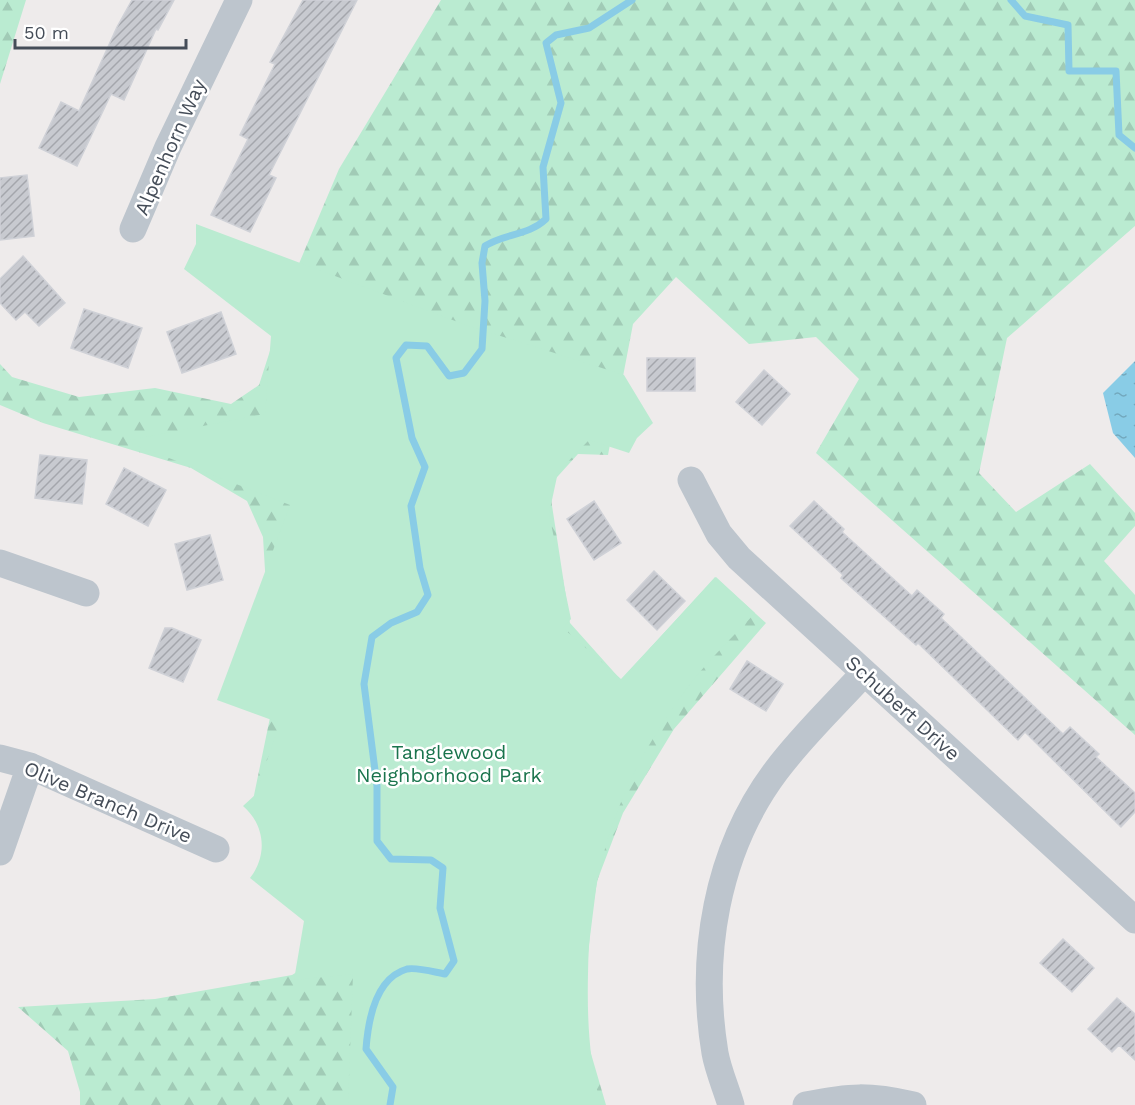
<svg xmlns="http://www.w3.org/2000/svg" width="1135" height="1105" font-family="'Work Sans',sans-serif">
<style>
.forest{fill:url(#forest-firs)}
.green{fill:#baebd1}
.water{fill:url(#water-ripples)}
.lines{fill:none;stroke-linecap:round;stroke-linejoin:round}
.stream{stroke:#89cce6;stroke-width:7}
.building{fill:url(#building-hatch);stroke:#cfd1d7;stroke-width:1.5}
.street{stroke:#bdc5cd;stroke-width:27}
.labels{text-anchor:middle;stroke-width:5;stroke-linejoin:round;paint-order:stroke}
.street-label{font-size:20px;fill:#454d58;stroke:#fff}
.park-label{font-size:20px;fill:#1a744d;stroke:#fff}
</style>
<defs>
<pattern id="forest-firs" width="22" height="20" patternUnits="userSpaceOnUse" patternTransform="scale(1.5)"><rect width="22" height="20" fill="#baebd1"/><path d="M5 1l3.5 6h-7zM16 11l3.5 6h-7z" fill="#a1cbb6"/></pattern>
<pattern id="water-ripples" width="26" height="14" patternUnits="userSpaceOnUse" patternTransform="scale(1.5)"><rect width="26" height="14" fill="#89cce6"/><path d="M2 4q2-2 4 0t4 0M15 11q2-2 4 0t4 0" fill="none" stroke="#72a8bd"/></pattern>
<pattern id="building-hatch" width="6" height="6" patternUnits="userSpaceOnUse" patternTransform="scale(1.5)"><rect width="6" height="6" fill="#c8cad0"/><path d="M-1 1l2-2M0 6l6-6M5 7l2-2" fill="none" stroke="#a4a6ac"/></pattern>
</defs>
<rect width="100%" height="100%" fill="#eeebeb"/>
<path class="forest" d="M 0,0 L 26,0 L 0,84 Z
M 441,0 L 1135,0 L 1135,226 L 1007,338 L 979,473 L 1016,512 L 1090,464 L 1135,513 L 1135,526 L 1104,561 L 1135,595 L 1135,735 L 816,453 L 859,379 L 816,337 L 749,344 L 676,277 L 633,324 L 608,455 L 578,454 L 549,486 L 570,623 L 621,680 L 715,577 L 766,623 L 674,729 L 623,813 L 597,881 L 580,1016 L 606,1105 L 80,1105 L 80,1092 L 68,1051 L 18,1007 L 155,999 L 292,975 L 364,930 L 252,805 L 273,703 L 263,537 L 247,501 L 191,468 L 43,423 L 0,405 L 0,364 L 12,377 L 79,397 L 155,388 L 231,404 L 259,385 L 295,273 L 339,169 Z"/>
<path class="green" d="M 196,224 L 466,325 L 624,375 L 653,423 L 637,438 L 629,453 L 589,440 L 558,472 L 549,514 L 571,619 L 563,628 L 621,679 L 716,577 L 755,613 C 732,638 705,663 685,691 C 619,780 590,864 588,974 C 587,1017 589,1064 601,1105 L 348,1105 L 353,974 L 294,980 L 304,921 L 250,878 C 268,855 265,825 243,806 L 255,795 L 280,723 L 217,700 L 290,505 L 125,441 L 265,414 L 271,336 L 184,269 L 196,244 Z"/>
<path class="water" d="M 1135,361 L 1135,458 L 1113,433 L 1103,393 Z"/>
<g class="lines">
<path class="stream" d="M 1011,0 L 1025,16 L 1068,25 L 1069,71 L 1116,71 L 1119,135 L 1135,148
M 390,1105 L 393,1087 L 366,1049 C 368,1022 375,978 407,969 C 417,967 434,972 445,974 L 454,961 L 440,908 L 443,868 L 431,860 L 391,859 L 377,841 L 377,786 L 364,684 L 372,637 L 391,623 L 417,612 L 428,595 L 420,568 L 411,506 L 425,467 L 412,438 L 396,358 L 406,345 L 427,346 L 449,376 L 464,373 L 482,349 L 485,301 L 482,263 L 485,246 C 505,233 528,236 546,219 L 543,167 L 561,103 L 546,43 L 556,35 L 589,28 L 632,0"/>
</g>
<path class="building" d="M 132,0 L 174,0 L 158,30 L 156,29 L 124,100 L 111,94 L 77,166 L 39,148 L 61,102 L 79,111 L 117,27 Z
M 303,0 L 357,0 L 269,175 L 276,178 L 250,232 L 211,215 L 248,139 L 240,135 L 275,64 L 270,62 Z
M 27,175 L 34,236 L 0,240 L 0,178 Z
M 23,256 L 65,303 L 39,326 L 25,312 L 16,320 L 0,303 L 0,279 Z
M 84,309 L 142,328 L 128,368 L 71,348 Z
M 221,312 L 236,354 L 182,373 L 167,332 Z
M 647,358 L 695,358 L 695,391 L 647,391 Z
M 764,370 L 790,394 L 762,425 L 736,402 Z
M 40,455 L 87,460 L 82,504 L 35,498 Z
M 124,468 L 166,490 L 148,526 L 106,504 Z
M 594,501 L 621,543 L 594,560 L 567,519 Z
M 814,501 L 844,529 L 842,532 L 912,596 L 917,590 L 944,614 L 941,618 L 1063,734 L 1070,727 L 1099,754 L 1096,757 L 1135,793 L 1135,812 L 1121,827 L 1025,732 L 1018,740 L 918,643 L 916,645 L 841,578 L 843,575 L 790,526 Z
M 210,535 L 223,580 L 187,590 L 175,544 Z
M 654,571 L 685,601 L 657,630 L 627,600 Z
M 165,628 L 172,628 L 201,640 L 183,682 L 149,668 Z
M 747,661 L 783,684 L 766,711 L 730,689 Z
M 1063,939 L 1094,968 L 1072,992 L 1040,963 Z
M 1117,998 L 1135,1014 L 1135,1060 L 1119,1045 L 1112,1052 L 1088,1029 Z"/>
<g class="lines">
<path class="street" d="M 133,229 L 168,147 L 239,0
M 691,480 L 719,534 L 739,558 L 1135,920
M 0,563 L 86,593
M 0,758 L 30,766 L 216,849
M 0,852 L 30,766
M 731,1105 C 726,1088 718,1070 715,1053 C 699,956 716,851 776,771 C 802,736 835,705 864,673
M 806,1105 C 850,1096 869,1095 913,1105"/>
</g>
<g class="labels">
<g class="street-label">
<text transform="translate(170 147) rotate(-66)" y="7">Alpenhorn Way</text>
<text transform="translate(903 708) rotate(42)" y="7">Schubert Drive</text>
<text transform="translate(108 802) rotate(23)" y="7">Olive Branch Drive</text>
</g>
<g class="park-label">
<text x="449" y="759">Tanglewood<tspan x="449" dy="23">Neighborhood Park</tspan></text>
</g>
</g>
<path d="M15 39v9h171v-9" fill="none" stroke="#454d58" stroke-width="3"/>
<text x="24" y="39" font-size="18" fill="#454d58" stroke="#ffffff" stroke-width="4.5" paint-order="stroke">50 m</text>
</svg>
